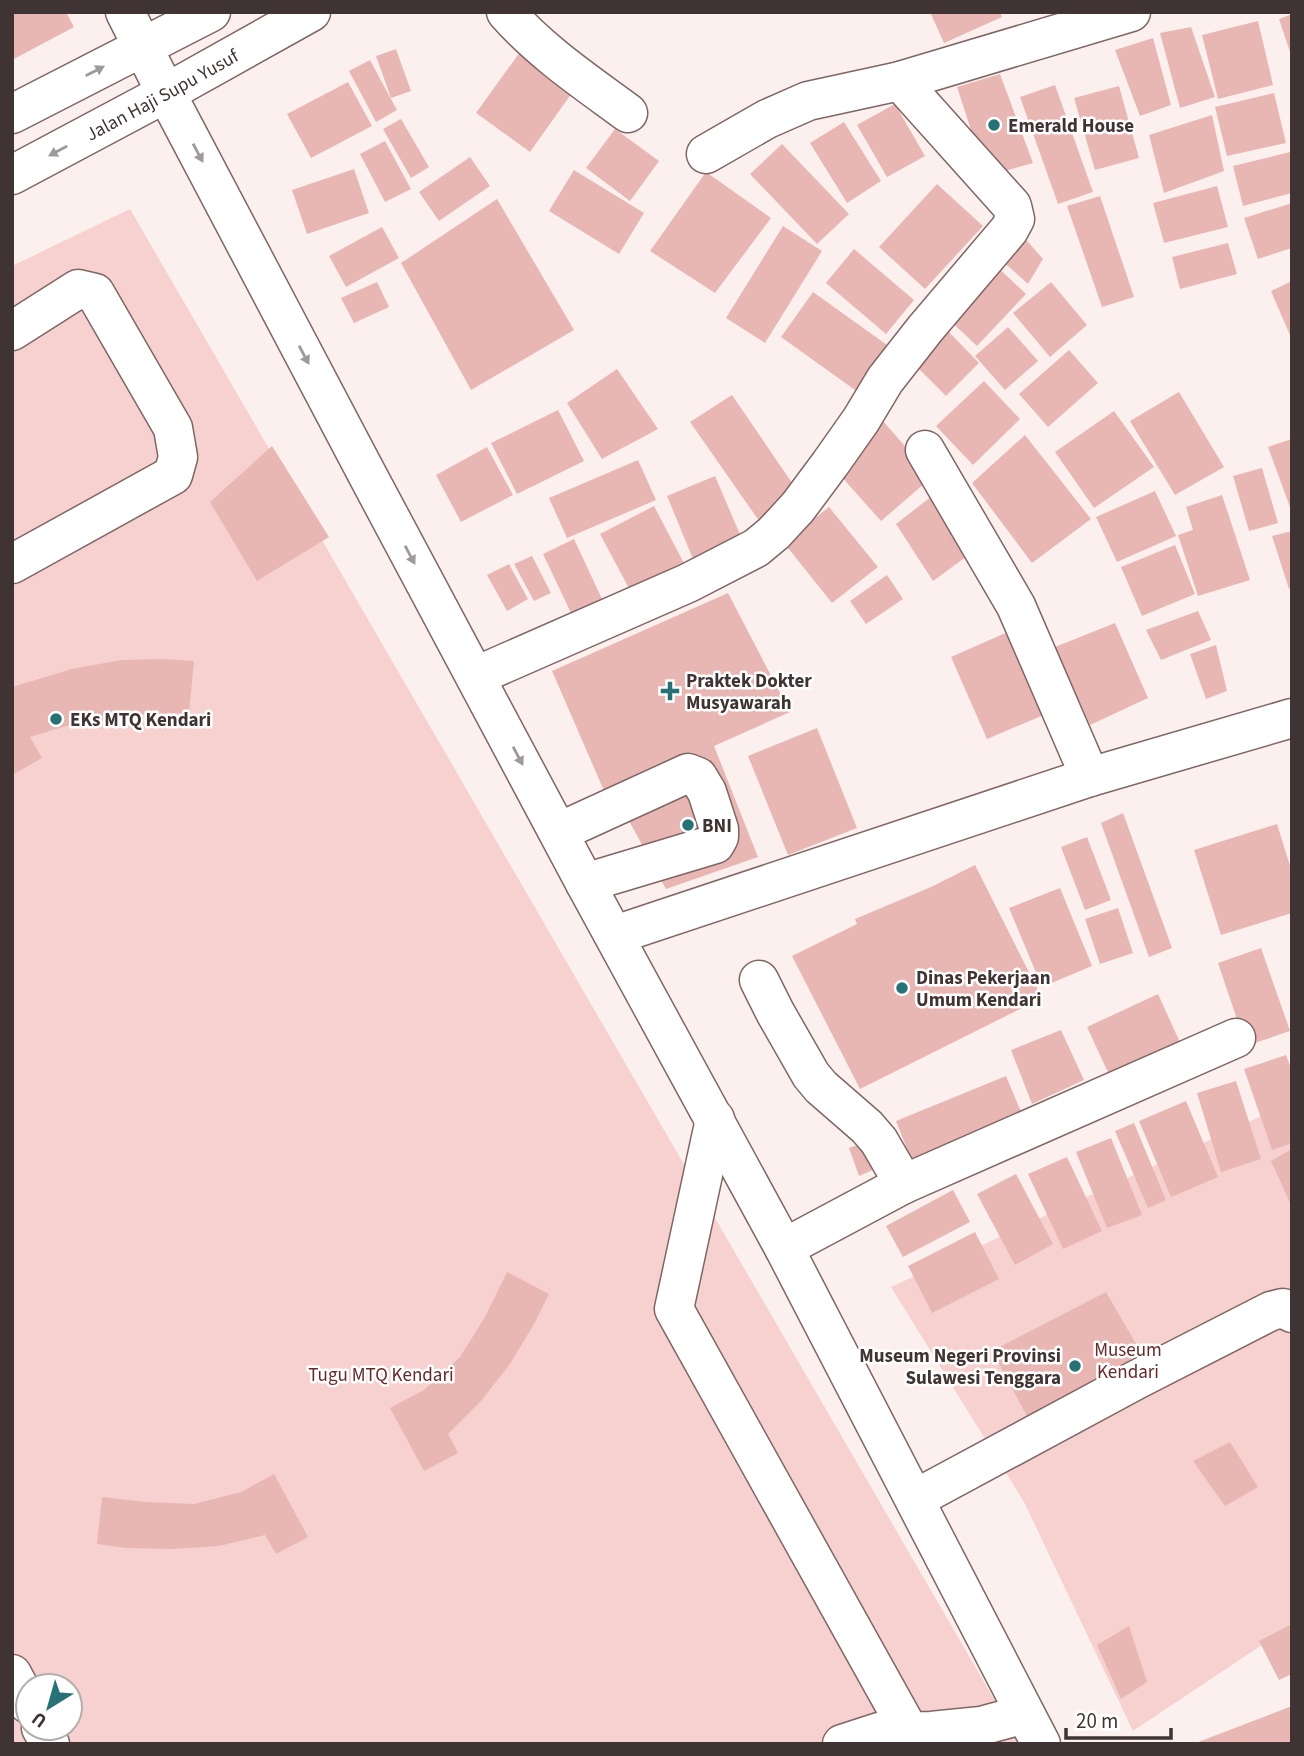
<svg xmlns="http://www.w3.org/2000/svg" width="1304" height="1756" font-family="'Source Sans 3',sans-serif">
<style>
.green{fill:#f6d1cf;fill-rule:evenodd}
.building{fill:#e8b7b4}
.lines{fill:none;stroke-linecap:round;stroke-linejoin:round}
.minor-casing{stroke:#7f6664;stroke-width:41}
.minor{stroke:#fff;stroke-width:38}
.oneway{fill:#9f9a99}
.poi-dot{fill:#277177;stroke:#fff;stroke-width:2.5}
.labels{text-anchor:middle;stroke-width:5;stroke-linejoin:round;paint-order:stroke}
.street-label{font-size:19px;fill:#3f3433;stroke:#fff}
.poi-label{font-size:19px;font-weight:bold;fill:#3f3433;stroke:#fff;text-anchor:start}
.park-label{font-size:19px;fill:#662a2a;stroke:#fff}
</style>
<rect width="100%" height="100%" fill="#fcf0ef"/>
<path class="green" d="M 130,209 L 1020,1744 L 12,1744 L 12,266 ZM 28,1686 L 70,1686 L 70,1728 L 28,1728 Z
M 1292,1102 L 1292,1625 L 1133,1731 L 1024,1502 L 891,1287 Z"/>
<path class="building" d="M 12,12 L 66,12 L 74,27 L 12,60 Z
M 930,12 L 1000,12 L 1002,17 L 944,43 Z
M 1292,14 L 1292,55 L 1291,55 L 1279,19 Z
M 1258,21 L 1273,85 L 1218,99 L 1202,35 Z
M 1191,27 L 1215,97 L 1180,108 L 1160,33 Z
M 1153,38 L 1171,105 L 1140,116 L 1115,50 Z
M 396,49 L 411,91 L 391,98 L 376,56 Z
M 520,52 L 574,90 L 530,152 L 476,113 Z
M 370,60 L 397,110 L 376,122 L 349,71 Z
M 1000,74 L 1033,163 L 986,176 L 957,87 Z
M 348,82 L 372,126 L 311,158 L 287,114 Z
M 1055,85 L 1093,192 L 1058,204 L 1020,97 Z
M 1119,86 L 1139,158 L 1095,170 L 1074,98 Z
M 1274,93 L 1286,143 L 1227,156 L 1215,107 Z
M 895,104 L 925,156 L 887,177 L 857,125 Z
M 1212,115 L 1224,171 L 1164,193 L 1149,135 Z
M 401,119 L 429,167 L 411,178 L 383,129 Z
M 844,122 L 881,181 L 847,203 L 810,143 Z
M 615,129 L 659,161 L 630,201 L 586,168 Z
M 385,141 L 411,189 L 385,202 L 360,154 Z
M 782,144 L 849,214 L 817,244 L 750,174 Z
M 1290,152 L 1292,158 L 1292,193 L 1243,206 L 1233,166 Z
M 470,157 L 490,186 L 439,221 L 419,192 Z
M 354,169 L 369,213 L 307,234 L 292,190 Z
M 574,170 L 644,213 L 619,254 L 549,211 Z
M 706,172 L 771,218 L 715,293 L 650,251 Z
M 937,184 L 983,226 L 925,289 L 879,247 Z
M 1217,186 L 1228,227 L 1164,243 L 1153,203 Z
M 1100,196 L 1134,297 L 1102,307 L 1067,206 Z
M 497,199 L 574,330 L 471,390 L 401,263 Z
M 1292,203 L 1292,248 L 1258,259 L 1244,218 Z
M 1008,219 L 1043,259 L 1028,284 L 987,247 Z
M 783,226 L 822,251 L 765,343 L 726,318 Z
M 382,227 L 399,258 L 346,287 L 329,256 Z
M 1228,243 L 1237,274 L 1180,289 L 1172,257 Z
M 854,249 L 914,300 L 886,334 L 826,283 Z
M 991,261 L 1026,294 L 977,346 L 942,313 Z
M 1292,281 L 1292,340 L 1271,291 Z
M 377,282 L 389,307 L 354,323 L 341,298 Z
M 1051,282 L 1087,325 L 1050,357 L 1013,313 Z
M 813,292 L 894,350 L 862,395 L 781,337 Z
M 943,326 L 979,363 L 946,396 L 910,360 Z
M 1008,327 L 1038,361 L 1005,390 L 975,356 Z
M 1069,350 L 1098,383 L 1048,427 L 1019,394 Z
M 617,369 L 658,429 L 602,459 L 567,403 Z
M 984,381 L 1020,419 L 973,465 L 936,426 Z
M 1179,392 L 1224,467 L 1175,495 L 1130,421 Z
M 732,395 L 801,496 L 764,528 L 690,422 Z
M 558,410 L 584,461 L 517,494 L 491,443 Z
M 1114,411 L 1154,467 L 1094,508 L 1055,452 Z
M 882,420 L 932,477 L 881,521 L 831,465 Z
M 1025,435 L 1091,519 L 1032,563 L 972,483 Z
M 1292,439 L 1292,510 L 1291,510 L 1268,447 Z
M 272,446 L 329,537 L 257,581 L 210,502 Z
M 487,447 L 513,495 L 461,522 L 436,475 Z
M 638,460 L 656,500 L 567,538 L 549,498 Z
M 1262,468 L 1278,523 L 1249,531 L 1233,476 Z
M 715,476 L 742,539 L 693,559 L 667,496 Z
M 1155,491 L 1176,536 L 1117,562 L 1096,517 Z
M 1222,495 L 1250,580 L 1198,596 L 1178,535 L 1193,530 L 1186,507 Z
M 932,496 L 970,554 L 933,581 L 896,524 Z
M 654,506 L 685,565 L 632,594 L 600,534 Z
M 829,507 L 878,567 L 832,603 L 784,543 Z
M 1292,531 L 1292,588 L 1289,589 L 1272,536 Z
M 574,539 L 602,599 L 571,613 L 543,554 Z
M 1175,545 L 1195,594 L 1142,616 L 1121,567 Z
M 532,556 L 551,593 L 534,601 L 514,564 Z
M 509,564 L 528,599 L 507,611 L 487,575 Z
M 887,575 L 903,599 L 866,624 L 850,601 Z
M 728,593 L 790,712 L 714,746 L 758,857 L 666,889 L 614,793 L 605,793 L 552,671 Z
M 1198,611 L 1211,640 L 1161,660 L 1146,630 Z
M 1115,623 L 1148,698 L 1090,725 L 1055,647 Z
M 1010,631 L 1046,714 L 987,739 L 951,657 Z
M 1216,645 L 1227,691 L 1206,699 L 1190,654 Z
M 163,659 L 194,661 L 189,713 L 125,715 L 76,723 L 30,737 L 42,758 L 12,775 L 12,687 L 72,669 L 122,660 Z
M 817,728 L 857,828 L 788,855 L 748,756 Z
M 1123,813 L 1172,948 L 1149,957 L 1101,823 Z
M 1277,824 L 1292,872 L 1292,913 L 1221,935 L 1194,850 Z
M 1087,837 L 1111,900 L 1085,910 L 1061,847 Z
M 975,865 L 1042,998 L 860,1089 L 792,956 L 857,924 L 855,919 L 931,887 Z
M 1060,888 L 1092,966 L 1042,987 L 1009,908 Z
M 1118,908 L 1133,953 L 1100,964 L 1085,919 Z
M 1261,948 L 1290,1031 L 1246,1046 L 1218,963 Z
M 1158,994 L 1183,1049 L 1112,1081 L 1087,1027 Z
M 1061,1030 L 1084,1080 L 1032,1104 L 1011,1050 Z
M 1286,1055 L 1292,1071 L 1292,1143 L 1272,1150 L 1244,1069 Z
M 1006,1076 L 1022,1114 L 911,1159 L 896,1121 Z
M 1236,1081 L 1261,1159 L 1221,1172 L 1197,1093 Z
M 1186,1101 L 1218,1177 L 1171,1197 L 1139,1121 Z
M 1134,1123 L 1166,1200 L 1148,1208 L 1115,1131 Z
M 1111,1138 L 1142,1215 L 1107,1228 L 1076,1152 Z
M 871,1140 L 882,1166 L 859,1176 L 849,1148 Z
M 1292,1149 L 1292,1207 L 1271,1161 Z
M 1067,1157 L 1102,1231 L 1063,1249 L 1028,1174 Z
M 1016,1174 L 1053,1244 L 1015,1265 L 977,1194 Z
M 953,1190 L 970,1222 L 903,1257 L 886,1226 Z
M 975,1232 L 999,1279 L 932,1313 L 908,1266 Z
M 507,1272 L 549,1294 L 534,1324 L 510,1364 L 481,1401 L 448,1434 L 458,1453 L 424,1471 L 390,1408 L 424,1390 L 460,1357 L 485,1317 Z
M 1106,1292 L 1158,1382 L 1042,1444 L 992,1351 Z
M 1230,1442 L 1258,1487 L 1225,1506 L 1193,1461 Z
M 274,1474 L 308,1537 L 276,1554 L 265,1535 L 219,1546 L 172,1549 L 126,1548 L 97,1544 L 102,1497 L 146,1502 L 194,1504 L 241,1492 Z
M 1292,1624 L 1292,1674 L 1279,1680 L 1259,1641 Z
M 1129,1626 L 1147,1682 L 1121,1699 L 1097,1645 Z
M 1292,1706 L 1292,1744 L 1193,1744 Z"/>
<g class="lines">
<g class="minor-casing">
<g id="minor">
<path d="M 125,12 L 166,93 L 368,476 L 585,883 L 784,1248 L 1041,1744"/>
<path d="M 506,12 C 541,52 586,82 628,113"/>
<path d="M 12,114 L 211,12"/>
<path d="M 706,154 L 767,119 L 808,101 L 900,81 L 1131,12"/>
<path id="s1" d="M 12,175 L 166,93 L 311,12"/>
<path d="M 12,331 L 78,289 L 95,293 L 173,428 L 178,457 L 173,475 L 12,564"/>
<path d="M 925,450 L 1016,606 L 1090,777"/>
<path d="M 476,676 L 688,583 L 756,548 L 774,533 L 798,507 L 830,464 L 861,420 L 885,380 L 925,329 L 1009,230 L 1015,219 L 1012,206 L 900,81"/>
<path d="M 559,832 L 688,773 L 698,777 L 707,792 L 719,829 L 719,837 L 715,844 L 585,883"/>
<path d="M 615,935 L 1090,777 L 1292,718"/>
<path d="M 759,980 L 775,1012 L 811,1075 L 821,1087 L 867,1127 L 879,1141 L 904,1184"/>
<path d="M 715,1119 L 674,1309 L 909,1731"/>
<path d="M 784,1248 L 904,1184 L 1236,1038"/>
<path d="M 915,1499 L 1136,1380 L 1271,1311 L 1283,1308 L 1292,1313"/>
<path d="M 12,1674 L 28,1704"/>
<path d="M 41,1728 L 50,1744"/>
<path d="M 842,1744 L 879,1732 L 931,1731 L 981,1726 L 1025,1714"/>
</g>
</g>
<use href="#minor" class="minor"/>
</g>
<defs><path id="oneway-solid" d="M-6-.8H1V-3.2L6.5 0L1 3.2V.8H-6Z" transform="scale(1.75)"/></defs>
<g class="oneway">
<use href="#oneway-solid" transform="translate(95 71) rotate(-27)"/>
<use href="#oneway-solid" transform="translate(58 151) rotate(152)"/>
<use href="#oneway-solid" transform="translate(198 153) rotate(62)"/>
<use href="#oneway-solid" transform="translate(304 355) rotate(62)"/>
<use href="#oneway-solid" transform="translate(410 555) rotate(62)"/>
<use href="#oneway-solid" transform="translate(518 756) rotate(62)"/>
</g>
<g class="poi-dot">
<circle cx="994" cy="125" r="7"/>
<path d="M666.5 680.5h7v7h7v7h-7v7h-7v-7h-7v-7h7z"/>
<circle cx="56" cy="719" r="7"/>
<circle cx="688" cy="825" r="7"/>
<circle cx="902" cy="988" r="7"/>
<circle cx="1075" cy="1366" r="7"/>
</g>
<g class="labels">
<g class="street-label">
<text dy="7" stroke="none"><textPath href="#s1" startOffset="170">Jalan Haji Supu Yusuf</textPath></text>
</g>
<g class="poi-label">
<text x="1008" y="132">Emerald House</text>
<text x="686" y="687">Praktek Dokter<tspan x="686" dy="22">Musyawarah</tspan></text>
<text x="70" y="726">EKs MTQ Kendari</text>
<text x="702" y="832">BNI</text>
<text x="916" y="984">Dinas Pekerjaan<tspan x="916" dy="22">Umum Kendari</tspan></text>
<text x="1061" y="1362" text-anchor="end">Museum Negeri Provinsi<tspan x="1061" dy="22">Sulawesi Tenggara</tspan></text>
</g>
<g class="park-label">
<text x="1128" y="1356">Museum<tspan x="1128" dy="22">Kendari</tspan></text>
<text x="381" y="1381">Tugu MTQ Kendari</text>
</g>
</g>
<rect width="1304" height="1756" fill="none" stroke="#3f3433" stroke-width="28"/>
<g transform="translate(49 1707) rotate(217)"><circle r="33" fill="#ffffff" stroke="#b2aead" stroke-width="2"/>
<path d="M0-5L12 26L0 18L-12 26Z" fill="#277177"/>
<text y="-10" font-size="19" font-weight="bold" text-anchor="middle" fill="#3f3433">U</text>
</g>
<path d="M1066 1728v10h105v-10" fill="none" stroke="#3f3433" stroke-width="3.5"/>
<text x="1076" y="1728" font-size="21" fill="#3f3433" stroke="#ffffff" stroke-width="5" paint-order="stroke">20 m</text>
</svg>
